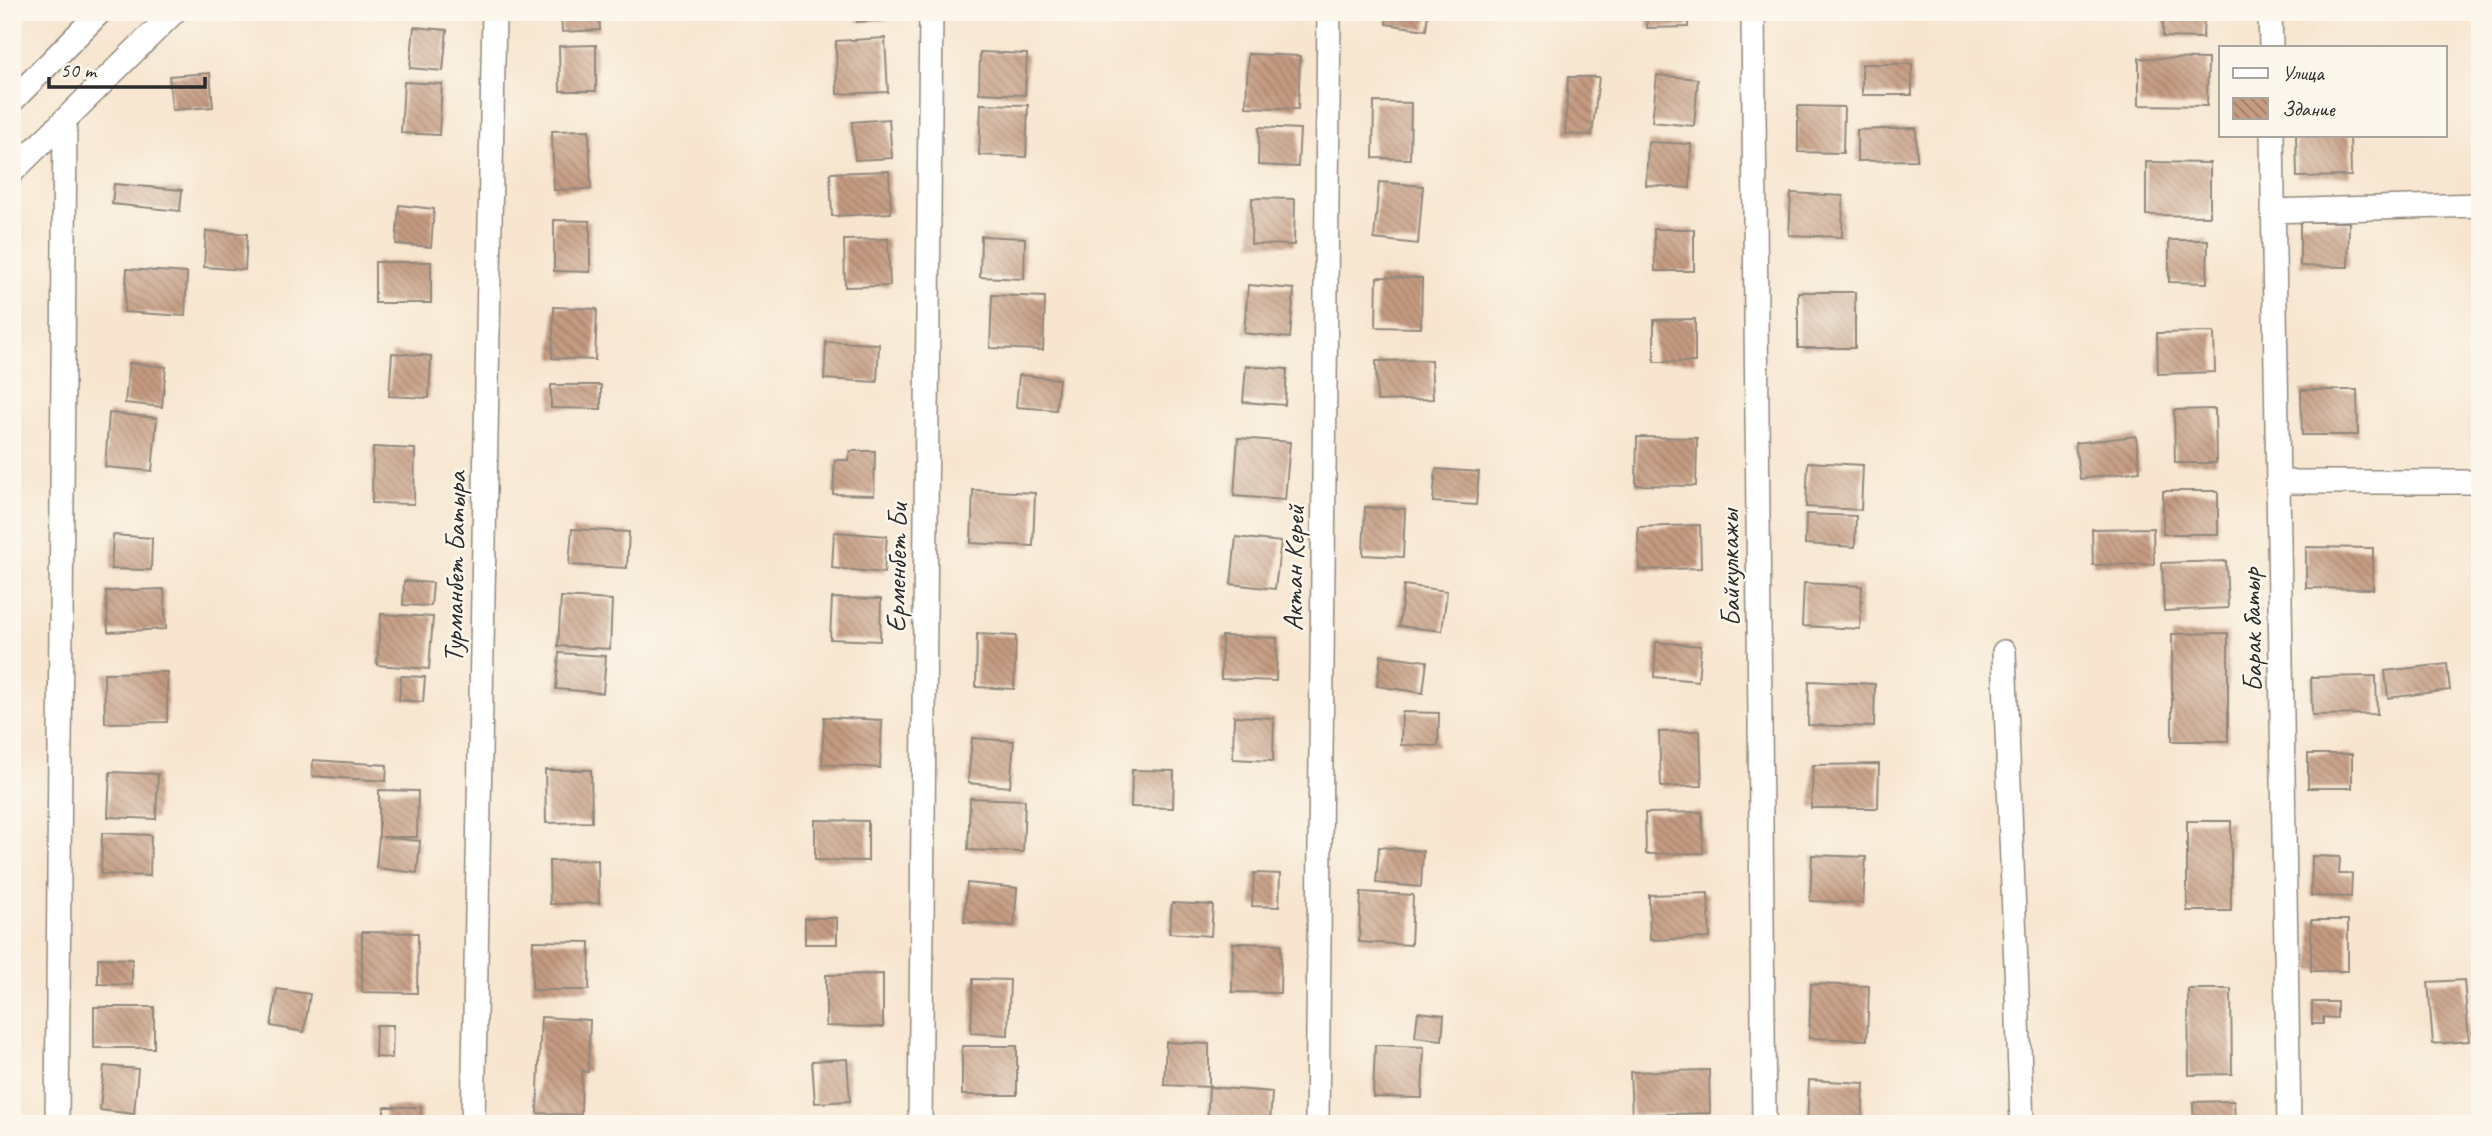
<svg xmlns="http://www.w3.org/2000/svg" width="2492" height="1136" font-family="Caveat,sans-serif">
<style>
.building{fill:url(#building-back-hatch)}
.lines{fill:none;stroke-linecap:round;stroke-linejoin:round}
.minor-casing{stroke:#91887d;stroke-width:26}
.minor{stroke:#fff;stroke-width:23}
.labels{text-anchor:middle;stroke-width:5;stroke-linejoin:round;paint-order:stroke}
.street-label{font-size:28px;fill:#2b2b2b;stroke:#fbf7ec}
</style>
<defs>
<pattern id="building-back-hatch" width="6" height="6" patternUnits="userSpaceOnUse" patternTransform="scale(1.75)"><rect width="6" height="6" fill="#c59b81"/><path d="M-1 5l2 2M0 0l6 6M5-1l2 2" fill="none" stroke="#a07f6a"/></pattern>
</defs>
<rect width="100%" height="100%" fill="#fbf7ec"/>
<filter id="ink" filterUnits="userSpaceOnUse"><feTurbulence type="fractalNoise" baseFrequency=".0143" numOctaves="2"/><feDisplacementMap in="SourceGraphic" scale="14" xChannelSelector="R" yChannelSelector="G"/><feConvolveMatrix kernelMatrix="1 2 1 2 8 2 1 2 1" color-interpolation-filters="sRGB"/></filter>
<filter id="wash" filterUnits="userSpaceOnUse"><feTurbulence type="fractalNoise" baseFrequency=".00686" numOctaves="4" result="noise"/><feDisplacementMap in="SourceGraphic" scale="28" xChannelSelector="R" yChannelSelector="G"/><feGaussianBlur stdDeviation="1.57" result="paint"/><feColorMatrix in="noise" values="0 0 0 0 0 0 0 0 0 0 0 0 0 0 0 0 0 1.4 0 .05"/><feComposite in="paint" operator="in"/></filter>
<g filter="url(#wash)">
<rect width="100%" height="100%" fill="#f7e5cf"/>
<g id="blocks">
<path class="building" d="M 561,12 L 599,12 L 600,30 L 562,32 Z
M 857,12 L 889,12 L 890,20 L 857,22 Z
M 1387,12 L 1428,12 L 1426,30 L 1386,24 Z
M 1647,12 L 1688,12 L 1688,27 L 1647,28 Z
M 2163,12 L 2204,12 L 2203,38 L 2163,37 Z
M 414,27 L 447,30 L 443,71 L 410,68 Z
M 885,38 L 888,92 L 837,94 L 836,41 Z
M 596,45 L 596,91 L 560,91 L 559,46 Z
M 980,52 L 1027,54 L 1025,95 L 979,93 Z
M 1248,54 L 1300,56 L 1298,109 L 1246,107 Z
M 2139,58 L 2208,59 L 2207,106 L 2139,105 Z
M 1862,64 L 1912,64 L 1912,95 L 1862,95 Z
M 210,73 L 213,107 L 172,110 L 169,76 Z
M 1657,75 L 1698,79 L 1694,126 L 1652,122 Z
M 1568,77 L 1599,77 L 1592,135 L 1565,134 Z
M 404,82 L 442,84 L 439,135 L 401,133 Z
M 1374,102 L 1411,103 L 1410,159 L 1373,158 Z
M 981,104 L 1028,105 L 1026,157 L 979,155 Z
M 1798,106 L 1844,107 L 1843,153 L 1798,152 Z
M 889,119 L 892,158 L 855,160 L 852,122 Z
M 1259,127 L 1300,129 L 1298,167 L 1258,165 Z
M 1916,128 L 1917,160 L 1857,161 L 1857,130 Z
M 589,130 L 591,189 L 554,190 L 552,131 Z
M 2296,135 L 2350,135 L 2351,176 L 2297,177 Z
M 1648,142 L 1691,144 L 1690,188 L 1646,185 Z
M 2146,162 L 2210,163 L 2210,216 L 2146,215 Z
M 889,171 L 891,213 L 832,216 L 830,173 Z
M 1379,182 L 1423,186 L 1418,244 L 1374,239 Z
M 114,184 L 182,190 L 180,211 L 112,204 Z
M 1791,193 L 1843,196 L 1842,237 L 1789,235 Z
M 1252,198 L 1295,199 L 1294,245 L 1251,244 Z
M 399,205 L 434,209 L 431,247 L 396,244 Z
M 554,220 L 590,221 L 590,272 L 554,271 Z
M 2300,222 L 2349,222 L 2348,267 L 2300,266 Z
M 1654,229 L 1694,229 L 1694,271 L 1655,271 Z
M 206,231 L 247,234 L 245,270 L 204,267 Z
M 981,236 L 1025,238 L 1024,279 L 980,277 Z
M 888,239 L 890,286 L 845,287 L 844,240 Z
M 2169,240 L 2208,240 L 2207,283 L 2169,282 Z
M 375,262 L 431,262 L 431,303 L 375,303 Z
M 127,269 L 187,273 L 185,316 L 124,312 Z
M 1377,277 L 1422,278 L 1421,328 L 1376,327 Z
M 1248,285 L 1294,289 L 1290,338 L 1244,333 Z
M 1798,292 L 1855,292 L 1855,348 L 1798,348 Z
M 992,295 L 1045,297 L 1043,350 L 990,348 Z
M 554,307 L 597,309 L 595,360 L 552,358 Z
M 1695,319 L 1695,362 L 1654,362 L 1654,320 Z
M 2214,332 L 2215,372 L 2158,374 L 2157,333 Z
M 826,342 L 879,344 L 877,382 L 824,379 Z
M 392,353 L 431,356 L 429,398 L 389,396 Z
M 1431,360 L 1433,399 L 1377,401 L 1376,361 Z
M 129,363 L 166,367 L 162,407 L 125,403 Z
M 1246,366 L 1287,369 L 1285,405 L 1243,402 Z
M 1019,375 L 1059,379 L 1056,410 L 1016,407 Z
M 551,385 L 601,385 L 601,409 L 551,408 Z
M 2301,390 L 2357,390 L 2358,435 L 2302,435 Z
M 2215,409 L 2216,463 L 2175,463 L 2174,410 Z
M 109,413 L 157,418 L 152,471 L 105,467 Z
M 2136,436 L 2140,471 L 2080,479 L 2075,443 Z
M 1637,437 L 1697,438 L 1696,486 L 1636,485 Z
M 1238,438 L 1290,442 L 1285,500 L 1234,496 Z
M 373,447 L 415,449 L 414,504 L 372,503 Z
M 850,451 L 875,451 L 874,495 L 833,494 L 835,460 L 848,460 Z
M 1808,462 L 1863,465 L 1861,510 L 1806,507 Z
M 1436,469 L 1479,472 L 1476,505 L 1433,502 Z
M 973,490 L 1035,493 L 1033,546 L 971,543 Z
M 2163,491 L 2218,491 L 2218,534 L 2163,534 Z
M 1365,507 L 1405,509 L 1403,557 L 1363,555 Z
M 1806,514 L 1856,516 L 1855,547 L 1805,544 Z
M 1700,525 L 1701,568 L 1639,570 L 1638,527 Z
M 2153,528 L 2154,564 L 2093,565 L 2092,529 Z
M 572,529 L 629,532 L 627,568 L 569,565 Z
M 834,532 L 887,536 L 884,573 L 832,568 Z
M 113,535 L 152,538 L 151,570 L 111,569 Z
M 1236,537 L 1281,542 L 1275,589 L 1231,584 Z
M 2306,547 L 2373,548 L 2373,589 L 2306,588 Z
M 2226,561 L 2228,608 L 2164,611 L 2162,563 Z
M 404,581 L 433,583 L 431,606 L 403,605 Z
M 1804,583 L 1862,586 L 1860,629 L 1802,626 Z
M 1404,585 L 1447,591 L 1442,631 L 1399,626 Z
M 164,589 L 166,629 L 108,632 L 106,591 Z
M 561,597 L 612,600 L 610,649 L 558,646 Z
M 832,598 L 881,599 L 880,641 L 830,639 Z
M 381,614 L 433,617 L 429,669 L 377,665 Z
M 2228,633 L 2228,741 L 2172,741 L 2172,634 Z
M 977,634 L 1016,636 L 1014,689 L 976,687 Z
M 1222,636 L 1277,638 L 1276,681 L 1221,679 Z
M 1656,642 L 1701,646 L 1698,681 L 1654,677 Z
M 559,653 L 606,656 L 603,693 L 556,689 Z
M 1381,655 L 1427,661 L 1423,693 L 1377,686 Z
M 2447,664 L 2450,690 L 2388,698 L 2385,671 Z
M 167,672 L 167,722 L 105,723 L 104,673 Z
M 401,676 L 425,677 L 423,702 L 399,700 Z
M 2376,676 L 2377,714 L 2312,715 L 2311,677 Z
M 1809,681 L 1875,684 L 1874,727 L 1808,725 Z
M 1402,712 L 1439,713 L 1438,746 L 1401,745 Z
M 1234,716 L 1274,718 L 1273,761 L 1233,759 Z
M 824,717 L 882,720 L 880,768 L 822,764 Z
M 1700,731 L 1702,786 L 1661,787 L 1659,732 Z
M 972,738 L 1014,741 L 1010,787 L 968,783 Z
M 2308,754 L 2352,754 L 2352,788 L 2308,788 Z
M 313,760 L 387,765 L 386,781 L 312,776 Z
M 1879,764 L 1878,808 L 1811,808 L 1813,765 Z
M 545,770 L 591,770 L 592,822 L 546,823 Z
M 1132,770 L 1174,771 L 1173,808 L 1131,807 Z
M 110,772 L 158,774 L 156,819 L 108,817 Z
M 379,790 L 418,791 L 417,837 L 382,837 L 420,841 L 417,873 L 376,868 L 379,837 Z
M 970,798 L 1025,800 L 1023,852 L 968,850 Z
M 1702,812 L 1703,853 L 1646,854 L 1645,813 Z
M 815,820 L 868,821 L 868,861 L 815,860 Z
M 2187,821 L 2231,821 L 2231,911 L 2187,911 Z
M 102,833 L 151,835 L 150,876 L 101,874 Z
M 1379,847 L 1423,851 L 1421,887 L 1376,883 Z
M 1812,855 L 1866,857 L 1863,903 L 1810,901 Z
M 2312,856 L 2340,857 L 2339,874 L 2352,874 L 2351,897 L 2311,896 Z
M 598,860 L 599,903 L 550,904 L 549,861 Z
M 1254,873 L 1280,874 L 1279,907 L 1252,906 Z
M 967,883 L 1017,888 L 1014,926 L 964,922 Z
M 1361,892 L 1413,895 L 1411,945 L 1359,942 Z
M 1708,893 L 1710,938 L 1650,940 L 1649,895 Z
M 1172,903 L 1213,905 L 1211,936 L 1169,933 Z
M 805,918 L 837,918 L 837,944 L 805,944 Z
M 2311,920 L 2348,920 L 2348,971 L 2311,971 Z
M 362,932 L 418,933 L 417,993 L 362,992 Z
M 533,941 L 590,942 L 589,990 L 532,990 Z
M 1233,943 L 1281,944 L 1280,993 L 1232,992 Z
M 98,958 L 132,959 L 132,985 L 98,984 Z
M 883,974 L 883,1027 L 826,1026 L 826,975 Z
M 973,979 L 1010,980 L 1008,1035 L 971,1033 Z
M 2464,980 L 2469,1041 L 2433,1044 L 2428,982 Z
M 1811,984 L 1869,986 L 1867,1040 L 1809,1038 Z
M 277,989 L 310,994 L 304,1032 L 271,1026 Z
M 2188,989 L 2231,989 L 2232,1074 L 2189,1075 Z
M 2312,1002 L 2337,1002 L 2337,1018 L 2323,1017 L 2323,1024 L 2312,1024 Z
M 94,1007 L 154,1007 L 154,1048 L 94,1048 Z
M 1418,1012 L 1444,1015 L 1442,1040 L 1415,1037 Z
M 541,1017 L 590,1020 L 588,1072 L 582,1071 L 581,1115 L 537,1113 Z
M 376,1025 L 393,1025 L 392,1058 L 375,1057 Z
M 1166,1042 L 1209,1044 L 1209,1087 L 1164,1085 Z
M 1375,1045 L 1424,1047 L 1422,1098 L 1373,1097 Z
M 962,1046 L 1017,1046 L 1017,1095 L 962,1095 Z
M 847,1059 L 850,1101 L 815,1103 L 812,1061 Z
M 104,1066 L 138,1069 L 134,1114 L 100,1110 Z
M 1709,1070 L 1710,1113 L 1632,1115 L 1630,1072 Z
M 1809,1080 L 1864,1083 L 1862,1124 L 1807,1124 Z
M 1209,1087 L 1272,1092 L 1270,1124 L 1207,1124 Z
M 2234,1101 L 2235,1124 L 2194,1124 L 2193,1102 Z
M 384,1107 L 421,1107 L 421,1124 L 384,1124 Z
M 996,1119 L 1042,1119 L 1042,1124 L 996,1124 Z"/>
</g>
</g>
<g filter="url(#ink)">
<use href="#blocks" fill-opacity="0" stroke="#91887d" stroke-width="2"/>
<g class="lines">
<g class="minor-casing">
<path id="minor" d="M 1753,12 L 1764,1124
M 2270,12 L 2271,47
M 12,101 L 100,12
M 2272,135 L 2289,1124
M 12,172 L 174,12
M 2273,211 L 2480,205
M 2278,482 L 2480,482
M 2004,652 L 2022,1124
M 57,1124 L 65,120
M 473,1124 L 494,12
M 920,1124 L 931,12
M 1317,1124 L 1329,12"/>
</g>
<use href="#minor" class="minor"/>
</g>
</g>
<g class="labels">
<g class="street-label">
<text transform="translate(454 567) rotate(-89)" y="10">Турманбет Батыра</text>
<text transform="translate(896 568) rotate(-89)" y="10">Ерменбет Би</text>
<text transform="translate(1293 568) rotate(-89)" y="10">Актан Керей</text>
<text transform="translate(1729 568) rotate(-91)" y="10">Байкулкажы</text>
<text transform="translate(2251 630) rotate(-91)" y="10">Барак батыр</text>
</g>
</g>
<rect width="2492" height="1136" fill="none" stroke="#fbf7ec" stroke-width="42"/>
<rect x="2219" y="46" width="228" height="91" fill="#fbf7ec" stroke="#a8a59f" stroke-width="2"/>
<rect x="2233" y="68" width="35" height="10" fill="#ffffff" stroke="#a8a59f" stroke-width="2"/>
<text x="2282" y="80" font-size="21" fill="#2b2b2b">Улица</text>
<rect x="2233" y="98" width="35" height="21" fill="url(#building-back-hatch)" stroke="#a8a59f" stroke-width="2"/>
<text x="2282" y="116" font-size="21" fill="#2b2b2b">Здание</text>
<path d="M49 77v10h156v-10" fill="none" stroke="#2b2b2b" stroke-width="3.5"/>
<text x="60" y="77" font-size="21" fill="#2b2b2b" stroke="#fbf7ec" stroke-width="5" paint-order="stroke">50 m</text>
</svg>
